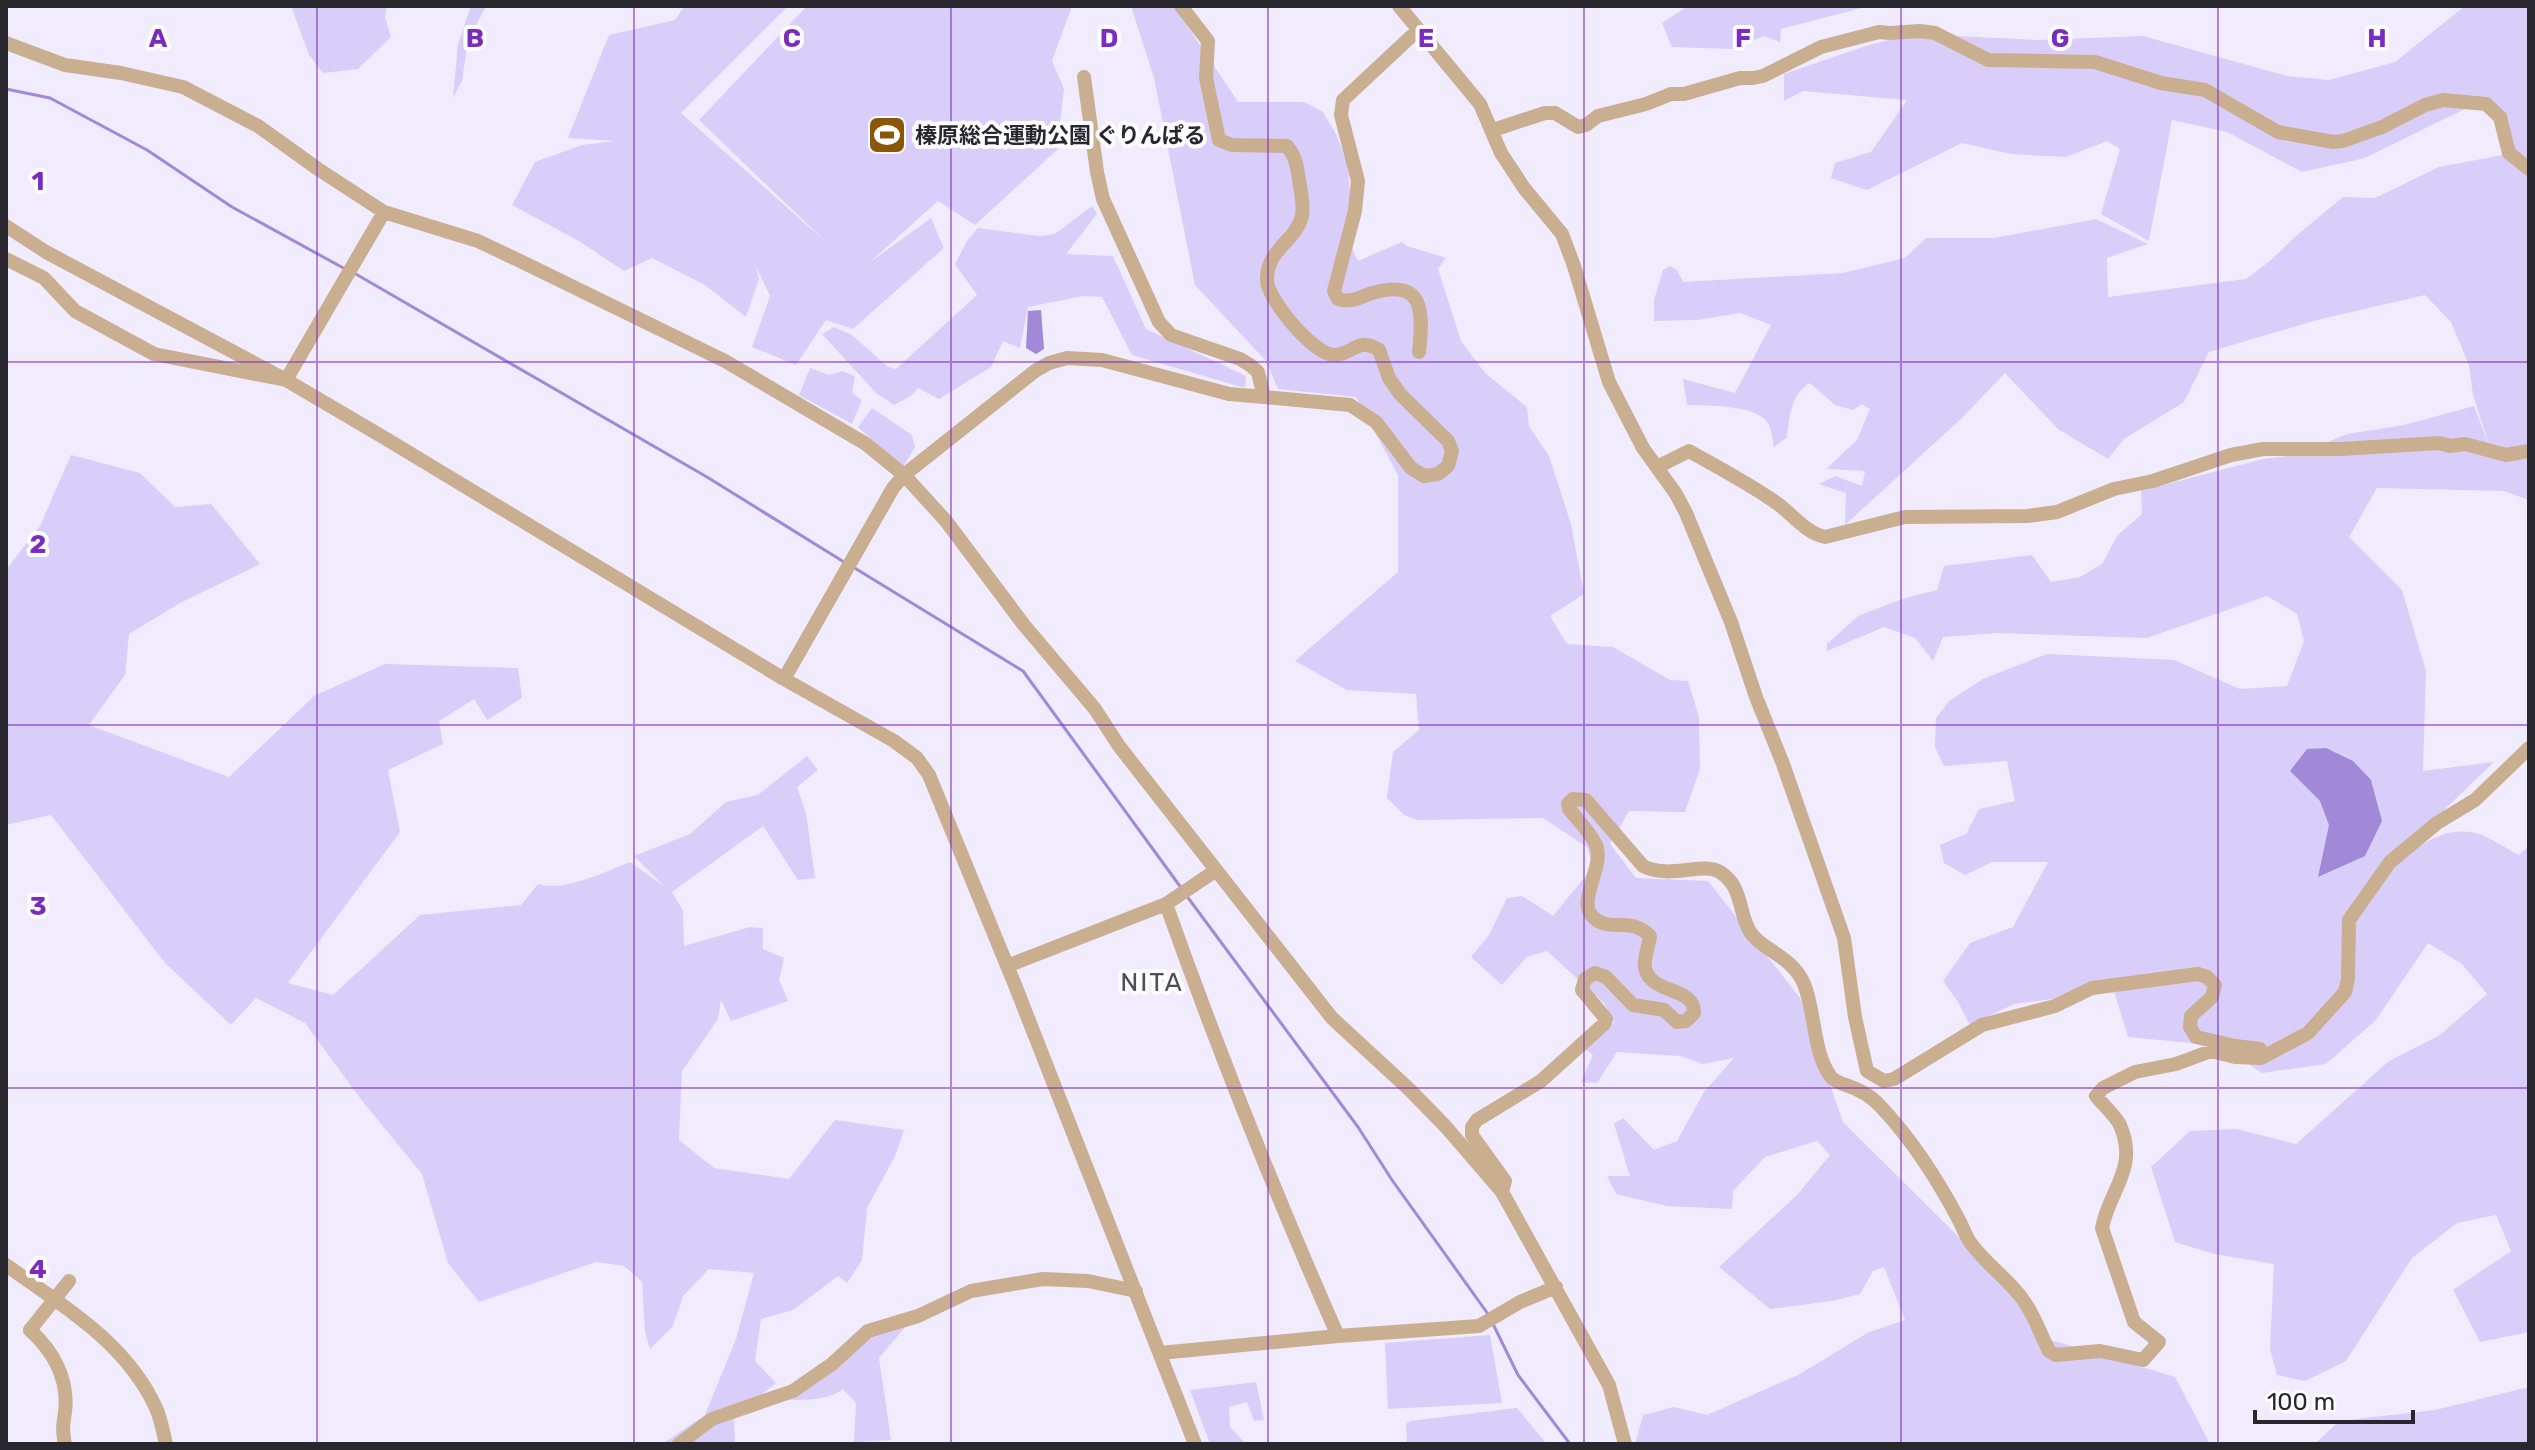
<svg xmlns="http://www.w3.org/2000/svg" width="2535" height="1450" font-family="Rubik,'Noto Sans JP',sans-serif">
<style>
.green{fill:#d9cef9}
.water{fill:#a189d8}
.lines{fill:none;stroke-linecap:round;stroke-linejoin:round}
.stream{stroke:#a189d8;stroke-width:3}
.minor{stroke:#caae90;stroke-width:14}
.minor-bridge{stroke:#caae90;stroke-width:14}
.grid{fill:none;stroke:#7b2cbf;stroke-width:2;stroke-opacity:0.55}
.labels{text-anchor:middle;stroke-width:8;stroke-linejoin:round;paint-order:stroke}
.poi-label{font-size:22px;font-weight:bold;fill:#28272d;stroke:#fcfbfe;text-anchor:start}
.quarter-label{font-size:26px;letter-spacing:2px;fill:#504d5b;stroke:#fcfbfe}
.grid-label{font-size:26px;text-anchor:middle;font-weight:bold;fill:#7b2cbf;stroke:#fcfbfe;stroke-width:8;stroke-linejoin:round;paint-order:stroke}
</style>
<rect width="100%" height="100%" fill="#f0ebfd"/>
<path class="green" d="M 291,6 L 387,6 L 385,18 L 391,37 L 358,69 L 323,73 L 309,55 Z
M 471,6 L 486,6 L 468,40 L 462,81 L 453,98 L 458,44 Z
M 685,6 L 788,6 L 681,113 L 828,244 L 699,120 L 807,6 L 1072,6 L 1052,61 L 1064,89 L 1057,150 L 975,225 L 938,201 L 869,263 L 931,218 L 944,248 L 853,329 L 826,320 L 796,365 L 752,347 L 770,296 L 756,266 L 759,279 L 746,317 L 705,285 L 652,258 L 624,271 L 579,241 L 512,205 L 535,162 L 582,145 L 616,141 L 568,138 L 609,35 L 675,20 Z
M 1131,6 L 1174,6 L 1238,102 L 1304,102 L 1323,112 L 1336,134 L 1348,164 L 1350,194 L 1349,211 L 1344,232 L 1358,261 L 1402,242 L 1407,246 L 1446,258 L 1438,269 L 1461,341 L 1485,373 L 1527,407 L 1529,426 L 1549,456 L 1571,524 L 1584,594 L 1550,616 L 1567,644 L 1613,647 L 1670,680 L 1688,681 L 1699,717 L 1700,769 L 1685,812 L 1629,811 L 1610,844 L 1636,878 L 1708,881 L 1800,998 L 1843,1122 L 1976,1254 L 2051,1340 L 2175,1377 L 2210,1444 L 1635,1444 L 1643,1415 L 1674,1407 L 1707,1415 L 1800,1374 L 1869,1332 L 1905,1320 L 1884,1267 L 1873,1271 L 1860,1294 L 1832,1301 L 1770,1309 L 1719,1267 L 1797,1195 L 1830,1155 L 1817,1141 L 1765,1157 L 1733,1191 L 1732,1209 L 1667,1206 L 1616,1194 L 1607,1176 L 1630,1176 L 1614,1124 L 1623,1118 L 1654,1150 L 1677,1141 L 1704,1092 L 1734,1058 L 1703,1064 L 1680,1056 L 1617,1052 L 1597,1083 L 1581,1082 L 1593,1055 L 1583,1048 L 1614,1022 L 1604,1003 L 1547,951 L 1527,957 L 1502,985 L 1471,957 L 1489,935 L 1507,898 L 1522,896 L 1553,916 L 1593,867 L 1587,847 L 1543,818 L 1418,820 L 1404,815 L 1387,798 L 1393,752 L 1419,730 L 1416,694 L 1347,690 L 1295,661 L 1398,572 L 1398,475 L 1356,397 L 1278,389 L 1266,361 L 1195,285 L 1154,78 Z
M 1688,6 L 1869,6 L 1781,29 L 1780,42 L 1764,36 L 1733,49 L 1672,47 L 1662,23 Z
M 2465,6 L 2529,6 L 2529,160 L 2509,153 L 2529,164 L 2529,500 L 2504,491 L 2377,488 L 2349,537 L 2402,590 L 2426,671 L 2423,771 L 2494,762 L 2444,810 L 2390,855 L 2396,862 C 2423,844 2449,822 2484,836 C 2496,841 2507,849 2519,855 L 2529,845 L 2529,1332 L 2480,1342 L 2453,1290 L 2511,1251 L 2496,1215 L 2457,1223 L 2412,1258 L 2346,1361 L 2305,1381 L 2277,1375 L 2270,1349 L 2274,1264 L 2214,1254 L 2175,1242 L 2151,1167 L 2190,1131 L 2236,1129 L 2296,1144 L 2389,1061 L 2440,1035 L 2487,994 L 2462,964 L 2428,943 L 2376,1020 L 2326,1064 L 2262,1073 L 2222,1046 L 2128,1037 L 2114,991 L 2014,1004 L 1970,1025 L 1958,1002 L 1943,981 L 1970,943 L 2013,927 L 2048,862 L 1992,862 L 1965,875 L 1944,863 L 1940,845 L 1966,834 L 1979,809 L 2015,801 L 2007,761 L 1944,766 L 1935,747 L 1936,718 L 1949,701 L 1983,679 L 2047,654 L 2174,660 L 2240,689 L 2287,686 L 2304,641 L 2297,614 L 2267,596 L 2147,638 L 1998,633 L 1943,637 L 1933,661 L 1915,638 L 1884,627 L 1827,651 L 1827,644 L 1858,616 L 1902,599 L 1937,590 L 1944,566 L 2032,555 L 2051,582 L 2080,577 L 2102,564 L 2118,535 L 2142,514 L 2141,491 L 2263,459 L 2297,455 L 2347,434 L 2404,425 L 2474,406 L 2491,451 L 2473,395 L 2469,365 L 2451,322 L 2425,295 L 2317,320 L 2209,352 L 2184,402 L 2124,439 L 2108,459 L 2058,429 L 2005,373 L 1962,418 L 1845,525 L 1846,493 L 1819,484 L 1835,476 L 1862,486 L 1865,471 L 1826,469 L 1857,440 L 1870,409 L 1862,404 L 1853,410 L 1835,405 L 1810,383 C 1791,393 1789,418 1787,437 L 1774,447 C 1772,439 1772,428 1767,422 C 1754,404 1707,406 1687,405 L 1683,379 L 1735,393 L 1771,325 L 1740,313 L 1697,320 L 1654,321 L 1654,300 L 1663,270 L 1670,266 L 1677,270 L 1683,282 L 1843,273 L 1905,258 L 1926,238 L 1994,238 L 2096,219 L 2148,244 L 2107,258 L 2108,297 L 2246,279 L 2270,261 L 2296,236 L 2343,197 L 2375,198 L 2439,167 L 2508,154 L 2485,99 L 2365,158 L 2302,172 L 2227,132 L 2172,120 L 2149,241 L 2101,214 L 2120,149 L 2107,141 L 2066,157 L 2011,154 L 1962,143 L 1867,190 L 1831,178 L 1835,163 L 1871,152 L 1907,100 L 1803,91 L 1784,101 L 1784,74 L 1869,45 L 1914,34 L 2037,40 L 2143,36 L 2287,76 L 2329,80 L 2395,62 Z
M 1092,206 L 1097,214 L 1066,254 L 1113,256 L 1146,329 L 1246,376 L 1245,388 L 1132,355 L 1102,297 L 1084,296 L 1028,307 L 1020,348 L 1003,341 L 991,367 L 939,399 L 918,388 L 911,396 L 894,405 L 876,393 L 822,334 L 834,327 L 852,335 L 888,367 L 896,369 L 977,295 L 955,264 L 967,241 L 978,228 L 1040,236 L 1055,234 Z
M 810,368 L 829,375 L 842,371 L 855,376 L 852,393 L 862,400 L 852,424 L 799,395 Z
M 872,408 L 912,435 L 915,447 L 903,467 L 858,427 Z
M 71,455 L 140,473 L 175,507 L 211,504 L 260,564 L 180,603 L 129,634 L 125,675 L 89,725 L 229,777 L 314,696 L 385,664 L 518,668 L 522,698 L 487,720 L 474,699 L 439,721 L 443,744 L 388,770 L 400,832 L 288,983 L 333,995 L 420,915 L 521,905 L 538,884 C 564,892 605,872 630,862 L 665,887 L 634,856 L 690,834 L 726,802 L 758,795 L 807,756 L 818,770 L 797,787 L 806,813 L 815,878 L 798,880 L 763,826 L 672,892 L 683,911 L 684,946 L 750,927 L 763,928 L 763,949 L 784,958 L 779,980 L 788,1001 L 731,1021 L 721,1000 L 718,1019 L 682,1071 L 679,1140 L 714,1168 L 789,1179 L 835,1120 L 904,1130 L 895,1156 L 867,1208 L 862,1260 L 847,1283 L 838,1276 L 793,1310 L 761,1319 L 755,1361 L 776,1383 L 734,1417 L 735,1444 L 662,1444 L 705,1415 L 736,1339 L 754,1273 L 709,1269 L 683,1296 L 673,1326 L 650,1349 L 645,1332 L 642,1282 L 624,1266 L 596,1262 L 479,1302 L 448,1263 L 422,1174 L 360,1098 L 305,1023 L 256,998 L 231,1025 L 165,963 L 51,815 L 6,825 L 6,570 L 40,526 Z
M 906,1326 L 879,1358 L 891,1440 L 854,1442 L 856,1403 L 843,1389 C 829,1400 807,1400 790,1400 L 878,1332 Z
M 1490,1335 L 1502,1403 L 1388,1409 L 1385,1343 Z
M 1256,1382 L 1264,1420 L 1254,1421 L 1247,1402 L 1229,1407 L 1230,1427 L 1246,1444 L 1210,1444 L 1190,1390 Z
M 2529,1387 L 2529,1444 L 2315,1444 L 2339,1421 L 2435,1410 Z
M 1517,1408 L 1547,1444 L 1407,1444 L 1406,1424 L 1410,1421 Z"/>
<path class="water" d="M 1041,310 L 1044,349 L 1036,354 L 1026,348 L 1028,311 Z
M 2326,748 L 2353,761 L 2371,780 L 2382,821 L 2365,856 L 2318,877 L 2329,825 L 2320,801 L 2290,771 L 2307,749 Z"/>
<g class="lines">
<path class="stream" d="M 6,89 L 50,98 L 147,150 L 232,207 L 347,270
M 354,273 L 707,477 L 844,562
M 853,567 L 1023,671 L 1182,889
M 1186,895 L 1358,1127 L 1392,1180 L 1488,1314
M 1493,1324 L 1518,1375 L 1570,1444"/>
<path class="minor" d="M 1181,6 L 1208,41 L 1206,78 L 1219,140 L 1232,145 L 1287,146 C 1296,157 1297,166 1299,180 C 1301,192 1304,204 1302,216 C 1296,241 1266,250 1267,280 C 1267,299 1314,355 1334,355 C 1354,355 1356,336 1379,350 L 1389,378 L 1400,394 L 1448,441 L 1452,451 L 1448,466 L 1438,474 L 1424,476 L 1411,468 L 1376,422 L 1350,405 L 1264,397
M 1399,6 L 1480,104 L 1501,153 L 1524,188 L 1562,234 L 1574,266 L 1609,382 L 1643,448 L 1676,494 L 1686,513 L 1731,622 L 1756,697 L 1783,764 L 1844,938 L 1855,1017 L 1867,1071 L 1884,1081 L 1894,1079 L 1982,1025 L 2055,1006 L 2092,988 L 2198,974 L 2207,977 L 2215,985 L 2212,997 L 2191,1016 L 2190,1027 L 2196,1037 L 2235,1046 L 2260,1049
M 1418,30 L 1343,100 L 1341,115 L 1358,181 L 1355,211 L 1334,291 L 1338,299 C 1349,303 1359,298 1369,294 C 1423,277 1424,308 1419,352
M 6,43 L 65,65 L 121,73 L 183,87 L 258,126 L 318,169 L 384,212 L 478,241 L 516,259 L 725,361 L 866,444 L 904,475 L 946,521 L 1024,625 L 1095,709 L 1119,746 L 1332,1018 L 1410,1090 L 1446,1127 L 1502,1192 L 1609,1385 L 1625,1444
M 1493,130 L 1545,113 L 1555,113 L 1578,127 L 1586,125 L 1598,116 L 1646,104 L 1671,94 L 1684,94 L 1740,78 L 1753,78 L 1763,76 L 1821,47 L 1879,32 L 1890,33 L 1920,31 L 1935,33 L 1988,60 L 2095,62 L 2161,83 L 2205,90 L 2278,132 L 2333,142 L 2343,141 L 2382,127 L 2425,105 L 2443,100 L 2486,104 L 2500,117 L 2509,153 L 2529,169
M 6,226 L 46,252 L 286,380 L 383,437 L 784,679 L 894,741 L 917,758 L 929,775 L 1015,985 L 1195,1444
M 6,259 L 44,278 L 75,311 L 154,354 L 286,380 L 384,212
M 1657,467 L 1689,451 C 1719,468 1750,484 1778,504 C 1793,515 1806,533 1825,537 L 1905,517 L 2027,516 L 2057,512 L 2114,489 L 2153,481 L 2231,455 L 2263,449 L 2341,449 L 2439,443 L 2450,446 L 2465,444 L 2506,455 L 2529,451
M 784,679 L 893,488 L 904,475 L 1035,371 L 1049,363 L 1067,358 L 1102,360 L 1229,394 L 1264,397 L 1258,372 L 1250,365 L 1240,359 L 1171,335 L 1159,322 L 1103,199 L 1097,172 L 1084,77
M 1166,904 C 1218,1050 1275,1194 1338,1336
M 1007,966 L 1166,904 L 1215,871
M 1502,1192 L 1505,1181 L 1472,1135 L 1472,1127 L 1477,1120 L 1541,1081 L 1604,1024 L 1606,1019 L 1582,990 L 1585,979 L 1595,973 L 1606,977 L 1633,1005 L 1664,1010 L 1677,1022 L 1686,1021 L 1694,1013 C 1695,986 1651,995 1645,968 C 1643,959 1649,946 1650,936 C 1629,915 1610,934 1593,917 C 1576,901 1605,867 1596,845 C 1590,832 1578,820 1569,809 L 1568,804 L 1573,799 L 1586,800 L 1643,866 C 1671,880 1703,861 1720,872 C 1743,887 1738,910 1749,930 C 1760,950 1792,955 1804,984 C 1815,1010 1813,1054 1831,1077 C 1837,1084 1849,1085 1858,1090 C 1867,1094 1875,1100 1882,1108 C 1913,1141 1939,1182 1960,1222 C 1963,1228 1965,1234 1968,1239 C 1980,1259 2006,1277 2021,1297 C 2033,1312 2040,1333 2049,1351 L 2056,1355 L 2100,1351 L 2143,1360 L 2159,1342 L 2134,1322 L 2102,1228 C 2109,1190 2139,1169 2120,1125 C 2115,1115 2103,1105 2096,1096 L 2103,1088 L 2135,1072 L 2176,1064 L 2211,1051 L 2235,1057 L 2261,1058 L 2308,1033 L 2345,992 L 2348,979 L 2349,920 L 2390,862 L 2437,823 L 2475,800 L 2529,748
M 6,1265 C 63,1306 126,1342 156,1408 C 161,1419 163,1432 166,1444
M 30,1330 C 53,1351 69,1379 65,1412 C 63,1426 62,1429 65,1444
M 1160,1353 L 1338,1336 L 1479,1326 L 1520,1302 L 1556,1287
M 679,1444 L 712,1419 L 793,1391 L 832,1364 L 868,1331 L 918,1316 L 971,1291 L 1043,1279 L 1088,1281 L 1136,1291"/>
<path class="minor-bridge" d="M 30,1330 L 69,1281"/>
</g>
<path class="grid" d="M 317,6 L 317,1444M 634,6 L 634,1444M 951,6 L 951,1444M 1268,6 L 1268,1444M 1584,6 L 1584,1444M 1901,6 L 1901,1444M 2218,6 L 2218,1444M 6,362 L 2529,362M 6,725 L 2529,725M 6,1088 L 2529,1088"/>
<defs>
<g id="stadium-square" transform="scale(2)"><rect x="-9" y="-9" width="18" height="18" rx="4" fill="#8c5607" stroke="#fcfbfe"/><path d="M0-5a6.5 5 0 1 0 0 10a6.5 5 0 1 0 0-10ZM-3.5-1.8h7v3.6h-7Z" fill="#fff"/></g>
</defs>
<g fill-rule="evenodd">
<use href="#stadium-square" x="887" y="135"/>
</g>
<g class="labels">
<g class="poi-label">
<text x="915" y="143">榛原総合運動公園 ぐりんぱる</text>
</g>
<g class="quarter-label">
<text x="1152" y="991">NITA</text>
</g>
</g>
<g class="grid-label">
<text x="158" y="47">A</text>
<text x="475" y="47">B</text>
<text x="792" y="47">C</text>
<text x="1109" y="47">D</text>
<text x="1426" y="47">E</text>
<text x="1743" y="47">F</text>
<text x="2060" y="47">G</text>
<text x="2377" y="47">H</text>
<text x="38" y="190">1</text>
<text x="38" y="553">2</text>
<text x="38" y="915">3</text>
<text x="38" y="1278">4</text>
</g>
<rect width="2535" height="1450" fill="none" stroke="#28272d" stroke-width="16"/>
<path d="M2255 1410v12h158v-12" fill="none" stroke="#28272d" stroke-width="4"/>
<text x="2267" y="1410" font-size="24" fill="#28272d" stroke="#fcfbfe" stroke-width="6" paint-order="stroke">100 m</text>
</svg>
